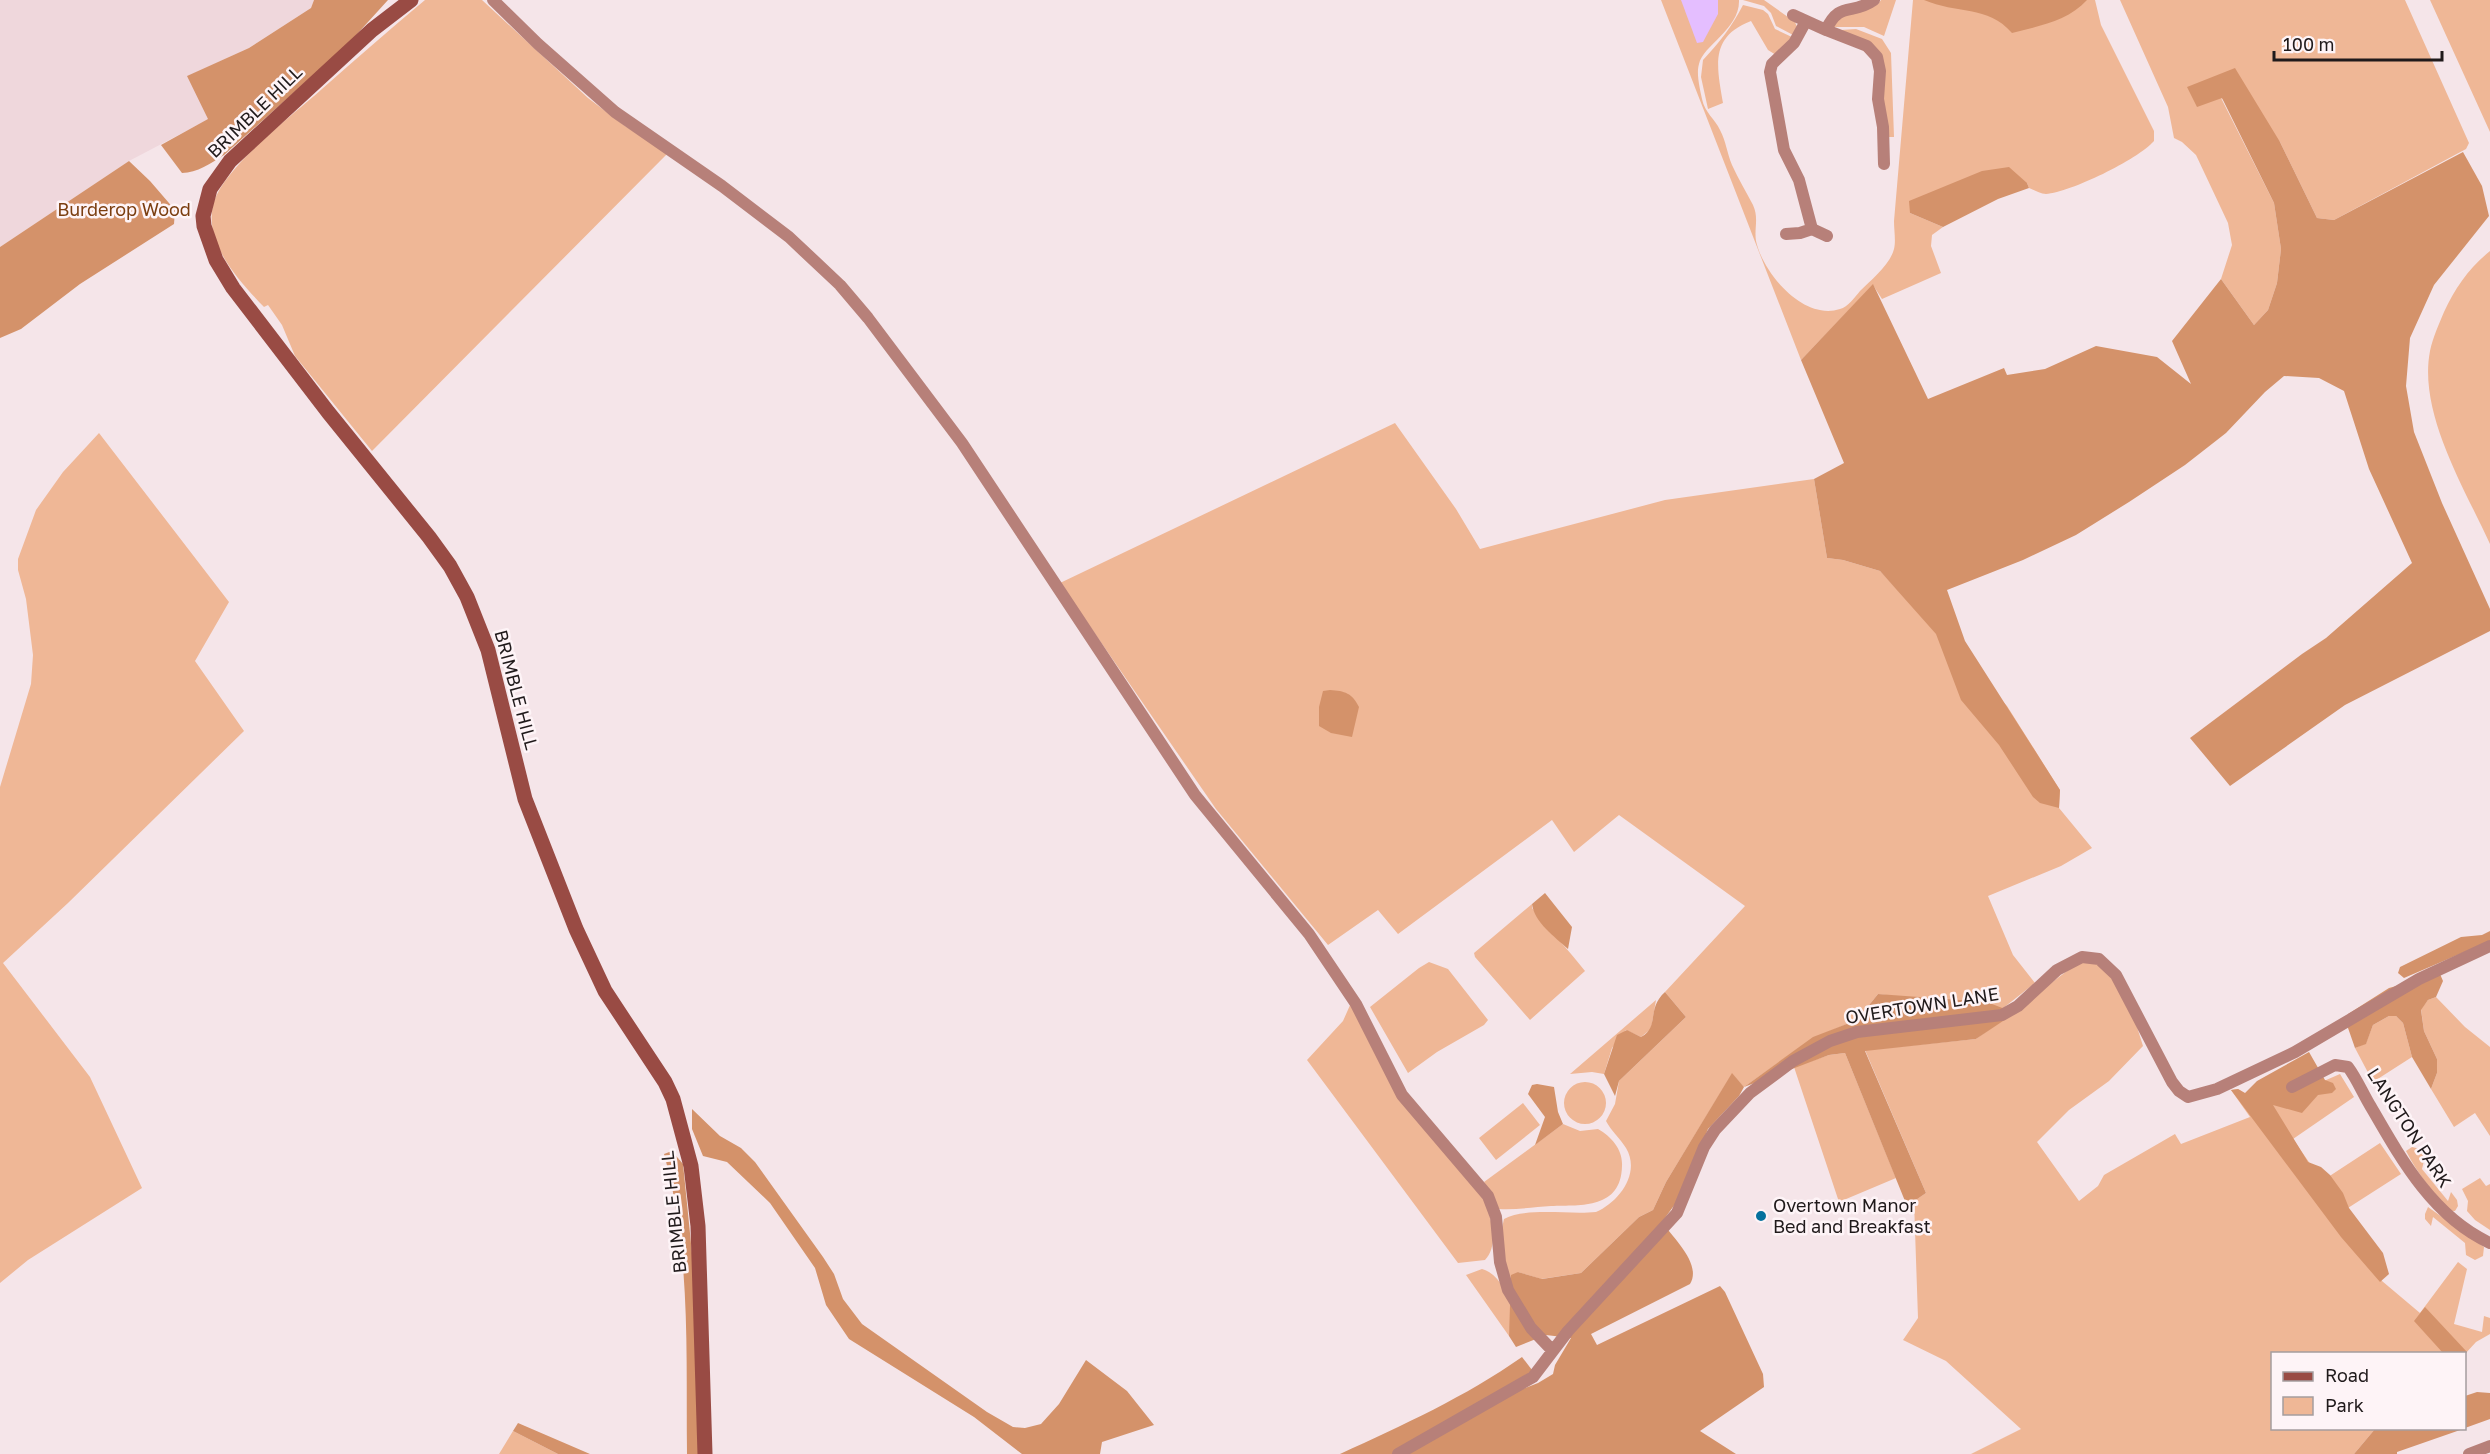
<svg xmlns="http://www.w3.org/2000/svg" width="2490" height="1454" font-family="'Golos Text',sans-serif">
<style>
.built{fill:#efd7dc}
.green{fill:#efb796}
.forest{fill:#d4926a}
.water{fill:#e4beff}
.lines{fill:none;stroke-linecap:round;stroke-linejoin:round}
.street{stroke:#b78079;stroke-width:12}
.secondary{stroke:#994b44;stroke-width:15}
.poi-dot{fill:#05719d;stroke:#fef4f7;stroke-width:2}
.labels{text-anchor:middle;stroke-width:5;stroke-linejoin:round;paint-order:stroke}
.street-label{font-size:18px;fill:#201a1b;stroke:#fef4f7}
.park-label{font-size:18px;fill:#7b3e10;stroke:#fef4f7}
.poi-label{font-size:18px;fill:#201a1b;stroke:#fef4f7;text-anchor:start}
</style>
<rect width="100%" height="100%" fill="#f5e5e9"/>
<path class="built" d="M 0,0 L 314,0 L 311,8 L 249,48 L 188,76 L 209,119 L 129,161 L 0,247 Z"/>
<path class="green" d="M 425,0 L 482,0 L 588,98 L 625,126 L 668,153 L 372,451 L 295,356 L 282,325 L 268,305 L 264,307 C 240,282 204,244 213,205 C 222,168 293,115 322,89 C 356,59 390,29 425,0 Z
M 1661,0 L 1739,0 C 1740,29 1703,45 1699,64 C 1696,74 1700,89 1702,99 C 1705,113 1715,119 1720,130 C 1726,141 1727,153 1732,165 C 1738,178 1746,192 1753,205 C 1759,218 1754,228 1756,241 C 1763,273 1803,321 1840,309 C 1848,307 1855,297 1860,291 C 1871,280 1890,265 1894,249 C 1896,241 1894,230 1894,221 L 1913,0 L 2095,0 L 2101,25 L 2154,131 L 2154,141 C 2137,160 2071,192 2046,194 C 2040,194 2034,190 2029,188 L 2027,183 L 1910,213 L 1943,227 L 1932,235 L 1931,246 L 1941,273 L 1882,299 L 1873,285 L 1801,360 Z
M 1743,0 L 1764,0 L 1795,22 L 1797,27 L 1795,36 L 1776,26 L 1771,13 L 1764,6 Z
M 1881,0 L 1896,0 L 1884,36 L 1864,27 L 1834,27 L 1835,19 L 1878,4 Z
M 2120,0 L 2405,0 L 2469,143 L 2466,149 L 2334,220 L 2317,218 L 2280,142 L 2221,98 L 2274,203 L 2281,249 L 2277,283 L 2268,310 L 2254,325 L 2221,279 L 2232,245 L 2228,223 L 2196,155 L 2182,142 L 2174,138 L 2168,107 Z
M 2430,0 L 2490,0 L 2490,132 Z
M 1743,5 L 1763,10 L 1768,14 L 1775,29 L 1794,38 L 1776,55 L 1768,50 L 1751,21 C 1709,37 1717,67 1723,103 L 1708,109 L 1701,77 L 1703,60 C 1720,42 1732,26 1743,5 Z
M 1856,29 L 1882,39 L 1891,53 L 1894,137 L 1888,137 L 1883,101 L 1884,69 L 1840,30 Z
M 2490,251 L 2490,544 C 2465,489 2418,413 2430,351 C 2433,337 2439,324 2444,312 C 2455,288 2469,268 2490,251 Z
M 1395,423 L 1456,509 L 1480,549 L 1665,500 L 1814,479 L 1827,558 L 1843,560 L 1880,571 L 2007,706 L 2060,790 L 2059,808 L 2092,848 L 2061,866 L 1988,896 L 2013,955 L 2035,983 L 2002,1009 L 1878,994 L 1857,1020 L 1813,1038 L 1744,1087 L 1732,1074 L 1666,1182 L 1653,1210 L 1639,1217 L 1581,1273 L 1541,1279 L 1518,1272 L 1511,1286 C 1504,1265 1498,1242 1504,1219 C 1527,1207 1569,1215 1596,1212 C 1619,1202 1641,1173 1626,1148 C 1620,1138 1611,1131 1606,1121 L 1615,1104 L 1619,1081 L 1686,1017 L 1665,992 L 1745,906 L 1619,815 L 1574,852 L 1552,820 L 1398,934 L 1378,910 L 1328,945 L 1216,809 L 1060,583 Z
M 99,433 L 229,602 L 195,661 L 244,731 L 68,903 L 3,963 L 90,1077 L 142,1188 L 28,1260 L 0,1283 L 0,787 L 31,684 L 33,655 L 26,599 L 18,570 L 18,559 L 36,510 L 63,472 Z
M 1532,904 L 1532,908 C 1549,930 1568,949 1585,971 L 1530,1020 L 1475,957 L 1474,953 Z
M 2093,961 L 2106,968 L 2132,1011 L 2143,1046 L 2109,1081 L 2069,1110 L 2037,1142 L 2079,1201 L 2098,1186 L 2104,1175 L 2175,1134 L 2181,1144 L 2250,1117 L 2231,1090 L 2238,1089 L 2252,1098 L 2310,1087 L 2340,1074 L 2354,1097 L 2293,1139 L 2322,1181 L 2380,1143 L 2401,1174 L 2337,1215 L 2382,1281 L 2420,1313 L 2458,1262 L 2467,1269 L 2454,1324 L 2482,1332 L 2484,1316 L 2490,1318 L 2490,1334 L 2476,1342 L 2465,1354 L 2272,1354 L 2272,1428 L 2375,1429 L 2354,1454 L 1971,1454 L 2021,1429 L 1946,1361 L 1903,1340 L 1918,1318 L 1914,1201 L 1926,1193 L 1865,1050 L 1976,1039 L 2079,962 Z
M 1429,962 L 1448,969 L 1488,1020 L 1484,1025 L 1437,1052 L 1408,1073 L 1370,1007 L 1419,968 Z
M 2436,997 L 2465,1027 L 2490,1047 L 2490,1136 L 2475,1113 L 2454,1127 L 2431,1089 L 2437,1073 L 2437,1059 L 2424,1031 L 2421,1009 L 2428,1000 Z
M 1656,1000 L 1651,1029 L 1641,1037 L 1626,1030 L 1612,1048 L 1604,1074 L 1592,1072 L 1570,1074 Z
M 1351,1003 L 1378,1054 L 1487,1204 C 1491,1222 1499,1245 1485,1260 L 1458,1263 L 1307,1060 L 1343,1021 Z
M 2389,1016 L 2396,1016 L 2403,1023 L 2412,1057 L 2373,1082 L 2355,1048 L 2366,1043 L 2373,1025 Z
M 1845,1053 L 1896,1178 L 1839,1202 L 1794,1067 L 1829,1055 Z
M1564 1103a21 21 0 1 1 42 0a21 21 0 1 1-42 0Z
M 1523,1103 L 1540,1125 L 1496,1160 L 1479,1138 Z
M 1563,1124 L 1580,1131 L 1598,1129 C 1612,1137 1623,1150 1622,1166 C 1621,1209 1582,1205 1551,1206 C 1534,1207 1516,1210 1499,1209 L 1484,1182 Z
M 2412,1147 L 2420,1149 L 2425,1157 L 2422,1169 L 2448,1201 L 2451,1192 L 2457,1200 L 2458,1206 L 2455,1211 L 2449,1211 C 2433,1192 2417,1173 2406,1151 Z
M 2480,1178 L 2486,1186 L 2490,1184 L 2490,1230 L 2475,1220 L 2467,1211 L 2468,1201 L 2462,1189 Z
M 2428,1207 L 2484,1247 L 2483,1256 L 2475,1260 L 2466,1255 L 2465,1243 L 2433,1217 L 2431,1226 L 2425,1219 L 2425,1214 Z
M 1482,1269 C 1495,1272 1506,1289 1510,1301 C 1513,1311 1510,1326 1509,1336 L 1466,1275 Z
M 513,1431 L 558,1454 L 499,1454 Z"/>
<path class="forest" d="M 314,0 L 388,0 L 348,44 L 224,155 C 211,163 197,173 182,173 L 161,145 L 208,119 L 187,76 L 249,48 L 311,8 Z
M 1924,0 L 2087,0 C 2068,21 2039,26 2012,33 C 1988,5 1956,14 1924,0 Z
M 2235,68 L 2280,142 L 2317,218 L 2334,220 L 2463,152 L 2482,186 L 2489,216 L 2434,285 L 2410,338 L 2406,386 L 2414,432 L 2442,503 L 2490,609 L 2490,631 L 2345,705 L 2230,786 L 2190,738 L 2302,654 L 2326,638 L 2412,563 L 2369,469 L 2344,391 L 2319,378 L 2284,376 L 2265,392 L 2226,433 L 2185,465 L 2129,502 L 2076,535 L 2023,560 L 1947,590 L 1965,641 L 2060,790 L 2059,808 L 2040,803 L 2033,797 L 1999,745 L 1961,700 L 1936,634 L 1880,571 L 1843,560 L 1827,558 L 1814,479 L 1844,463 L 1801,360 L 1873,284 L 1928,399 L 2004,368 L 2007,375 L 2045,369 L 2096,346 L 2157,357 L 2191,384 L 2172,341 L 2221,279 L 2254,325 L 2268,310 L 2277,283 L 2281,249 L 2274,203 L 2222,98 L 2197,107 L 2187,87 Z
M 129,161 L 150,181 L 175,210 L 174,224 L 80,284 L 21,329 L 0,338 L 0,247 Z
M 2009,167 L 2027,183 L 2029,188 L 1998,199 L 1943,227 L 1910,213 L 1909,201 L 1982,171 Z
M 1330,690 C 1345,691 1352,693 1359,707 L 1352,737 L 1331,733 L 1319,726 L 1319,707 L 1323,691 Z
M 1545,893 L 1572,927 L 1568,949 C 1555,937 1534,922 1532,904 Z
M 2490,931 L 2490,941 L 2404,978 L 2398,973 L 2400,967 L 2461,937 L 2482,935 Z
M 2440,974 L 2443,981 L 2436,997 L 2428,1000 L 2421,1010 L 2424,1031 L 2437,1059 L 2437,1073 L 2431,1089 L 2412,1057 L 2403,1023 L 2396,1016 L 2389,1016 L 2373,1025 L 2366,1044 L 2355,1048 L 2348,1028 L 2348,1014 L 2389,988 Z
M 1665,992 L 1686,1017 L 1619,1081 L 1615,1096 L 1604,1074 L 1617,1035 L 1627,1030 L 1641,1037 C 1660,1027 1646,1009 1665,992 Z
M 1878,994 L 1987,1002 L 2015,1013 L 1976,1039 L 1865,1051 L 1926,1193 L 1907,1206 L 1845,1053 L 1829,1055 L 1744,1087 L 1739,1096 L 1708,1129 L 1678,1200 L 1662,1222 C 1674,1239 1702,1264 1690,1284 L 1591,1334 L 1597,1345 L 1720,1286 L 1725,1292 L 1763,1374 L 1764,1387 L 1700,1431 L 1736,1454 L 1340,1454 C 1403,1425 1465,1397 1522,1357 L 1532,1370 L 1515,1392 L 1538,1383 L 1553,1374 L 1555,1365 L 1571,1338 L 1546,1335 L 1516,1347 L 1509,1336 L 1511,1275 L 1518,1272 L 1542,1279 L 1581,1273 L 1639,1217 L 1653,1210 L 1666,1182 L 1732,1073 L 1744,1087 L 1813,1037 L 1857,1020 Z
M 2309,1052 L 2325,1080 L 2333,1083 L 2336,1089 L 2332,1093 L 2318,1095 L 2302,1113 L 2273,1105 L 2308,1162 L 2321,1167 L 2330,1175 L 2343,1193 L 2349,1208 L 2383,1253 L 2389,1274 L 2380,1282 L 2341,1237 L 2231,1090 L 2238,1089 L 2245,1093 L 2257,1081 Z
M 1537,1084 L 1554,1087 L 1558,1112 L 1563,1124 L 1535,1145 L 1545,1117 L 1528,1094 L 1532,1085 Z
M 692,1109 L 720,1136 L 741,1148 L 755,1162 L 823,1257 L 834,1274 L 843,1299 L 862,1324 L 987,1412 L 1013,1427 L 1025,1428 L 1041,1424 L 1059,1404 L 1086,1360 L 1127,1391 L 1154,1425 L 1102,1442 L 1100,1454 L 1022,1454 L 974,1417 L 849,1339 L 826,1305 L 815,1268 L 770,1203 L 727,1162 L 703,1156 L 692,1129 Z
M 672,1151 L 683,1164 L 693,1263 L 700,1454 L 687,1454 C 686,1354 691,1251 664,1154 Z
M 2425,1307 L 2467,1352 L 2465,1354 L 2443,1353 L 2414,1321 Z
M 2477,1392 L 2490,1393 L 2490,1419 L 2465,1428 L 2465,1396 Z
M 518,1423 L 590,1454 L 558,1454 L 513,1431 Z
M 2375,1429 L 2375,1428 L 2463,1429 L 2397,1452 L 2397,1454 L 2354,1454 Z"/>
<path class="water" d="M 1681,0 L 1718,0 L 1718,14 L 1703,42 L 1697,43 Z"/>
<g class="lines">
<path class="street" d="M 493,0 L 538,44 L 615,112 L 722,186 L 789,237 L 840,285 L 868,318 L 962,443 L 1195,795 L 1309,934 L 1356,1004 L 1402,1095 L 1488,1196 L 1496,1217 L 1500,1262 L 1508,1290 L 1531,1328 L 1552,1350
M 1793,15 L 1826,30 C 1840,0 1852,16 1874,0
M 1806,21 L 1794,43 L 1772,64 L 1770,72 L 1784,150 L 1799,180 L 1812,229
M 1826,30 L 1867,46 L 1877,57 L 1880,71 L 1878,99 L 1883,127 L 1884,164
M 1786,234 L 1800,233 L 1812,229 L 1827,236
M 2292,1087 L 2335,1065 L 2348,1067 C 2357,1079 2363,1094 2371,1107 C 2401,1159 2433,1217 2490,1243
M 1398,1454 L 1533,1377 L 1568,1331 L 1677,1213 L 1704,1147 L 1715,1130 L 1750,1093 L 1793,1061 L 1830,1041 L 1857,1032 L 2002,1015 L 2018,1006 L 2057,970 L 2082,957 L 2099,959 L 2116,975 L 2172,1082 L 2179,1091 L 2188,1097 L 2217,1089 L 2295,1052 L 2419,979 L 2490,946
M 2469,1454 L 2490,1446"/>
<path class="secondary" d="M 411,0 L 372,30 L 230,161 L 210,189 L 203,216 L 204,226 L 216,260 L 233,288 L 328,412 L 429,537 L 450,566 L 467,597 L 488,650 L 525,799 L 576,929 L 605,991 L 665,1082 L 673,1099 L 691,1166 L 698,1226 L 705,1454"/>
</g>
<circle class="poi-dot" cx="1761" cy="1216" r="6"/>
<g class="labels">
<g class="street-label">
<text transform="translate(255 112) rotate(-44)" y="6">BRIMBLE HILL</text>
<text transform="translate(516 690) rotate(75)" y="6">BRIMBLE HILL</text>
<text transform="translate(1922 1006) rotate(-9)" y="6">OVERTOWN LANE</text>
<text transform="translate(2409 1128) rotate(57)" y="6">LANGTON PARK</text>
<text transform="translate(674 1212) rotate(-96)" y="6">BRIMBLE HILL</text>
</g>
<g class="park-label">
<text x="124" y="216">Burderop Wood</text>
</g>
<g class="poi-label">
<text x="1773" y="1212">Overtown Manor<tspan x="1773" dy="21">Bed and Breakfast</tspan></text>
</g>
</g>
<rect x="2271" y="1352" width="195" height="78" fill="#fef4f7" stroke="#a59d9f" stroke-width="1.5"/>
<rect x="2283" y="1372" width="30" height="9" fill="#994b44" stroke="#a59d9f" stroke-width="1.5"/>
<text x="2325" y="1382" font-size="18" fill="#201a1b">Road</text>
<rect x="2283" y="1397" width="30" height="18" fill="#efb796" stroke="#a59d9f" stroke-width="1.5"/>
<text x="2325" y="1412" font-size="18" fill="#201a1b">Park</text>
<path d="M2274 51v9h168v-9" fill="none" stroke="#201a1b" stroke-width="3"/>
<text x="2283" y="51" font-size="18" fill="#201a1b" stroke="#fef4f7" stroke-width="4.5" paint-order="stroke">100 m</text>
</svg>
